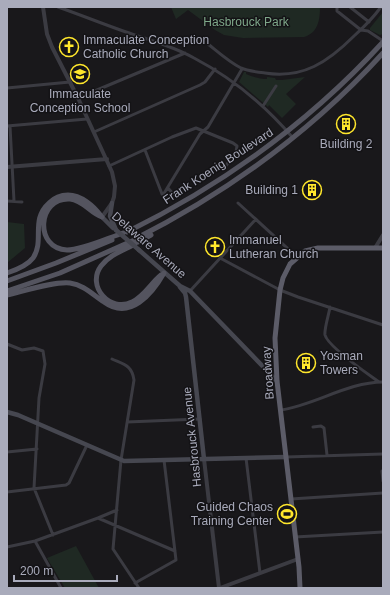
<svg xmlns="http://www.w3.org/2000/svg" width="390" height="595" font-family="Helvetica,sans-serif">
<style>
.green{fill:#1f2923}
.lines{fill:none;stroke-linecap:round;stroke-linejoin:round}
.minor{stroke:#3b3b42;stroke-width:3}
.tertiary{stroke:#3b3b42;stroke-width:4}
.secondary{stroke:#464750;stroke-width:4.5}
.primary{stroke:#54545f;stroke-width:5}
.trunk{stroke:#5c5c68;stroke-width:5}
.secondary-bridge{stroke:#464750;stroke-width:4.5}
.labels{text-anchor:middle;stroke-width:3;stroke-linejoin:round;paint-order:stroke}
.park-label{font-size:12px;fill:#7fa88a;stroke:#141316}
.poi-label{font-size:12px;fill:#a9abbb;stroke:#141316;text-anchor:start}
.street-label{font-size:12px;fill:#a9abbb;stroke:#141316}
</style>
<rect width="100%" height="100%" fill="#19181b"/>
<path class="green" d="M 171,7 L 320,7 C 320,20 318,33 304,37 L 243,38 L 224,35 L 215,30 L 188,10 L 176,19 Z
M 383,12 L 383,34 L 380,35 L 370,30 L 370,28 Z
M 244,72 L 246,72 L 246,74 C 253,77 260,79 267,79 L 267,77 L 275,78 L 276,80 L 282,80 L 305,77 L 286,94 L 296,104 L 282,118 L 269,105 L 268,107 L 239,82 Z
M 7,222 L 24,224 L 25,248 L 7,263 Z
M 76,546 L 99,588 L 65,588 L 47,558 Z"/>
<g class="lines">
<path class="minor" d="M 58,7 C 81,15 103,24 126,32 C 149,40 173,46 194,58 C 232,78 265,105 293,138
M 337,7 L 337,11 L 361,30 L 368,31 L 383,41
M 350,7 L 369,22
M 208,44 C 218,52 229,62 241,68 C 248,71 257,72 265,73 C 303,79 328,62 354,36 C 364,27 373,18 381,7
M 7,88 L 70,82
M 78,98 L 185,53
M 263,106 L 276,86
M 7,126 L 87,119
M 10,126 L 14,201
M 94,132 L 200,85 L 205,82 L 215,69
M 145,150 L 162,194 L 163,195 L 200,134 L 208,127 L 242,69
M 109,166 L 172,137 L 196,128 L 233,143 L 237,146 L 236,152 L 225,167
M 168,188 L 174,195
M 7,201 L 22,202
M 238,203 L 297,257
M 220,258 L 280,290 L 298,297 L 383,325
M 190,291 L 256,219
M 330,307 C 329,314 324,329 325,335 C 328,347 368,374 379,382
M 7,344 L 22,350 L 34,348 L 43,351 L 45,364 L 39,398 L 34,488 L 53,535
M 112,359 C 123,364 132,365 134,380 L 121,460 L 113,549 L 139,588
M 281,410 C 315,405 348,382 383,382
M 127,422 L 200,419
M 313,427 L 321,426 L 324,428 L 327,455
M 7,452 L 37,449
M 286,457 L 383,454
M 246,458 L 260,573
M 382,471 L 383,481
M 7,492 L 66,485 L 69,483 L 87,445
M 291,499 L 383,493
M 98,518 L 117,510
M 295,537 L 383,532
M 35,541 L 61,588
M 7,547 L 35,541 L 98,518 L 175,551
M 135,583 L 176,560 L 164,460"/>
<path class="tertiary" d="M 43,7 L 47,34 L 52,47 L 78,98 L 112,172 L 115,186 L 114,197 L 112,203 L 102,217
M 7,167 L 107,159
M 375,248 L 383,235
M 204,459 L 219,588
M 220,588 L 298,559"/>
<path class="secondary" d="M 112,203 L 110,216 L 116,230
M 102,217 L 113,228
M 139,250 L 180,286 L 190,291 L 277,381
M 180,287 L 185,293 L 186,297 L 204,459
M 7,412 L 18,415 L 124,461 L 286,457"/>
<path class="primary" d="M 102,217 C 90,213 83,200 70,199 C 37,197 34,249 67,250 C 82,250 108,238 123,233
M 127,232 C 224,184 310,122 383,42
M 135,239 C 228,192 313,130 383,53
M 138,242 L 151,235
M 135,244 C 124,250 109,255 101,266 C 86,286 110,313 132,302 C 144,297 151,283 161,275
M 7,273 C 16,270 27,266 33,258 C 45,241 30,220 49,203 C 54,198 61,195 68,195 C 81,195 94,206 101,216
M 7,281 L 56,263 L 112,240
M 7,291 L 60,273 L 132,241
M 7,295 C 24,291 55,281 70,283 C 84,285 93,295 104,302 C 130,321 152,294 164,273"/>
<path class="trunk" d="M 300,588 L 299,567 L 277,381 L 275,338 L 280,290 L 283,278 L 290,264 L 305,251 L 318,248 L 383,248"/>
<path class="secondary-bridge" d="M 116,230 L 139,250"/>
</g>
<defs>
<g id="church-ring" transform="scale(1)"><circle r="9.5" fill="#141316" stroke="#ffe72c" stroke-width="1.5"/><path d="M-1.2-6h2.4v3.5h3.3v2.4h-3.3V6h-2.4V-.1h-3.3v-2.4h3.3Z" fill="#ffe72c"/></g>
<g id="school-ring" transform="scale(1)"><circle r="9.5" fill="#141316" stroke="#ffe72c" stroke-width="1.5"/><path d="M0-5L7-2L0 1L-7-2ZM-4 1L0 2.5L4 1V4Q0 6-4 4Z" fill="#ffe72c"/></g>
<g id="building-ring" transform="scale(1)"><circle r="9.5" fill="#141316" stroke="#ffe72c" stroke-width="1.5"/><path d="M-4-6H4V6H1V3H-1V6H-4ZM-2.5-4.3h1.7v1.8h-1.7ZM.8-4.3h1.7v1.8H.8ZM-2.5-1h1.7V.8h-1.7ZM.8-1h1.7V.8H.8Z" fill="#ffe72c"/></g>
<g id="stadium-ring" transform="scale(1)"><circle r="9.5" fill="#141316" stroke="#ffe72c" stroke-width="1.5"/><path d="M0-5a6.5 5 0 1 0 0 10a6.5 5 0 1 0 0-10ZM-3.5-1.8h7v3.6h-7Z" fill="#ffe72c"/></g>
</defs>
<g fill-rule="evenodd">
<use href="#church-ring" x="69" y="47"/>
<use href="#school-ring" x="80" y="74"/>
<use href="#building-ring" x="346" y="124"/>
<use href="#building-ring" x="312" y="190"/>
<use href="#church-ring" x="215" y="247"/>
<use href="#building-ring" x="306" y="363"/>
<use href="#stadium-ring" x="287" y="514"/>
</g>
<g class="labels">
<g class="park-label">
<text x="246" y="26">Hasbrouck Park</text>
</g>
<g class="poi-label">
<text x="83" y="44">Immaculate Conception<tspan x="83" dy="14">Catholic Church</tspan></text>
<text x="80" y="98" text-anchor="middle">Immaculate<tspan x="80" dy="14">Conception School</tspan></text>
<text x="346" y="148" text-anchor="middle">Building 2</text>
<text x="298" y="194" text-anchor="end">Building 1</text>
<text x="229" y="244">Immanuel<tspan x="229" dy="14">Lutheran Church</tspan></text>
<text x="320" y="360">Yosman<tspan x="320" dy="14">Towers</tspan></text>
<text x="273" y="511" text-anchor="end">Guided Chaos<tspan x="273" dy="14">Training Center</tspan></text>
</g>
<g class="street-label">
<text transform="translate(218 166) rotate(-33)" y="4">Frank Koenig Boulevard</text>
<text transform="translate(149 245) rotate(41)" y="4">Delaware Avenue</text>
<text transform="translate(268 373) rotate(-94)" y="4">Broadway</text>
<text transform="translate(192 437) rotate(-96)" y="4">Hasbrouck Avenue</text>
</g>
</g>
<rect width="390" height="595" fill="none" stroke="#a9abbb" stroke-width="16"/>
<path d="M14 575v6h103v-6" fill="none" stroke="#a9abbb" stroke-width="2"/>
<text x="20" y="575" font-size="12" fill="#a9abbb" stroke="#141316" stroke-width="3" paint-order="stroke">200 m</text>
</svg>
